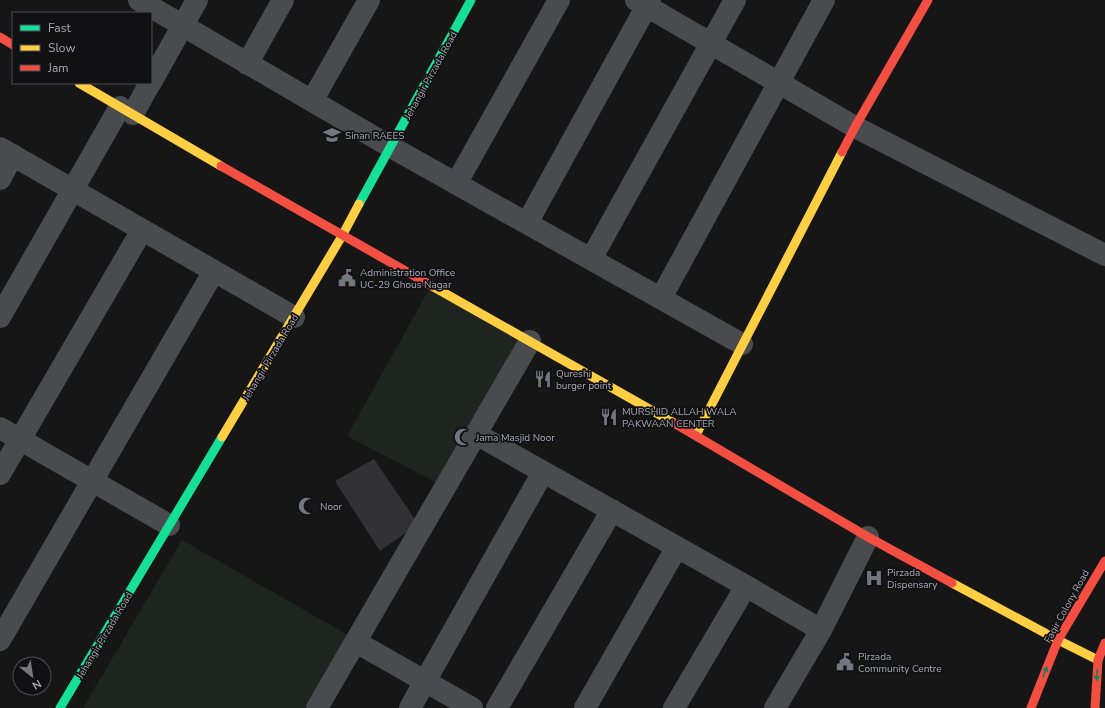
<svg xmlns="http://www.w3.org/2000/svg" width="1105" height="708" font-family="'Nunito Sans',sans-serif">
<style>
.green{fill:#1e2520}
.building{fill:#323234}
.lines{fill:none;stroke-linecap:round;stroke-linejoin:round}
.street{stroke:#4a4b4f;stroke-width:22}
.fast{stroke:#16e098;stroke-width:9}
.slow{stroke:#ffcf43;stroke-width:9}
.jam{stroke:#f24e42;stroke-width:9}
.oneway{fill:#14825c}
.labels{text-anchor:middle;stroke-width:3.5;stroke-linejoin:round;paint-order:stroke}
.street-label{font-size:10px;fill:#a7a9b7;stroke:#111012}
.poi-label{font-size:10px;fill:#a7a9b7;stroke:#111012;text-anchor:start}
</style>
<rect width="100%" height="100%" fill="#161616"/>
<path class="green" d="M 431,286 L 530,341 L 445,487 L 347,436 Z
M 182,540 L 360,642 L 322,708 L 83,708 Z"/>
<path class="building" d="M 374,459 L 418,524 L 380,551 L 335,481 Z"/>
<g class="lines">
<path class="street" d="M 139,0 L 391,147 L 742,344
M 636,0 L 855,127 L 1105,255
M 247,64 L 283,0
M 151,82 L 197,0
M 312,101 L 369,0
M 133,114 L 150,83
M 0,148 L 294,317
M 0,179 L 13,155
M 456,184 L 559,0
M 527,223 L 650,0
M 591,259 L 735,0
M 661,298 L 824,0
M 0,317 L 120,107
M 0,428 L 169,525
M 476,434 L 746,586 L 821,630
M 0,474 L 142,230
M 0,640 L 214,271
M 356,642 L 472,708
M 317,708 L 530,341
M 410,708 L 543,472
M 497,708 L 612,510
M 585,708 L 677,547
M 674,708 L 746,586
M 775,708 L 821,630 L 868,537"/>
<path class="fast" d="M 359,204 L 471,0
M 60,708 L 222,437"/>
<path class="slow" d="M 79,83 L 221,166
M 432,286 L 674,423
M 696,435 L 842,152
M 222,437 L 342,236 L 359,204
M 952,583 L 1058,640 L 1098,660"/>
<path class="jam" d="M 0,37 L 13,45
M 842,152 L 855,127 L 928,0
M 221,166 L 432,286
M 674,423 L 868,537 L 952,583
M 1031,708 L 1058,640 L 1105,561
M 1095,708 L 1098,660 L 1105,643"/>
</g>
<defs><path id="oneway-solid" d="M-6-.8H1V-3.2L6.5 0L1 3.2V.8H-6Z"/></defs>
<g class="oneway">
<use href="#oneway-solid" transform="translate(1045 672) rotate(-68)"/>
<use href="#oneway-solid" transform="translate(1097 675) rotate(93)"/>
</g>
<defs>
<g id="university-bare" transform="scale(1.38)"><path d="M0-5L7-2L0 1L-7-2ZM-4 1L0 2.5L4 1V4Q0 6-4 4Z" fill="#74767f" stroke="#111012" stroke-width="2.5" paint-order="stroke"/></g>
<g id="civic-bare" transform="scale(1.38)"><path d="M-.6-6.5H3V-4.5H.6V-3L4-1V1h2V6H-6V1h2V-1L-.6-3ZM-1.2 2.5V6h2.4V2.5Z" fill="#74767f" stroke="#111012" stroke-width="2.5" paint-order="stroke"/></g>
<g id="restaurant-bare" transform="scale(1.38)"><path d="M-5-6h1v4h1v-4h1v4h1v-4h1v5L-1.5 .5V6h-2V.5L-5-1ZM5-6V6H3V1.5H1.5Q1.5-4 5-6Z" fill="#74767f" stroke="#111012" stroke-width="2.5" paint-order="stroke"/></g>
<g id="mosque-bare" transform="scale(1.38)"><path d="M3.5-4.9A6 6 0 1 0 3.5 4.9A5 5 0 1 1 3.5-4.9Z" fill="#74767f" stroke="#111012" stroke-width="2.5" paint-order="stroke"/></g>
<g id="hospital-bare" transform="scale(1.38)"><path d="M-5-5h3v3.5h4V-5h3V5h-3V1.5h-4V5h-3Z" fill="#74767f" stroke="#111012" stroke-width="2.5" paint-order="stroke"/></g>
</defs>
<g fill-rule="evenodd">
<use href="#university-bare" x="332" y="135"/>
<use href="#civic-bare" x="347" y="278"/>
<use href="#restaurant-bare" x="543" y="379"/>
<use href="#restaurant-bare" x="609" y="417"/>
<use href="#mosque-bare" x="463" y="437"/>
<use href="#mosque-bare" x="307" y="506"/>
<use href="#hospital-bare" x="874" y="578"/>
<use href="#civic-bare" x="845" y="662"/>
</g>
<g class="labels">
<g class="street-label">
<text transform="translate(430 75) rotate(-61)" y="4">Jehangir Pirzada Road</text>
<text transform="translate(270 357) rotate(-59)" y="4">Jehangir Pirzada Road</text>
<text transform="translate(1066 606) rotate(-61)" y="4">Faqir Colony Road</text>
<text transform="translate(104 635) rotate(-59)" y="4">Jehangir Pirzada Road</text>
</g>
<g class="poi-label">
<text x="345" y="139">Sinan RAEES</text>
<text x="360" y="276">Administration Office<tspan x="360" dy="12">UC-29 Ghous Nagar</tspan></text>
<text x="556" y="377">Qureshi<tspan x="556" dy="12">burger point</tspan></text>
<text x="622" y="415">MURSHID ALLAH WALA<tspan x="622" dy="12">PAKWAAN CENTER</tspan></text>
<text x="476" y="441">Jama Masjid Noor</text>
<text x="320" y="510">Noor</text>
<text x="887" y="576">Pirzada<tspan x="887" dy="12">Dispensary</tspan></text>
<text x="858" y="660">Pirzada<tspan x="858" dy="12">Community Centre</tspan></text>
</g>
</g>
<rect x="12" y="12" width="140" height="72" fill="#111012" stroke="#4d4d54"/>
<rect x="20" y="25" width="20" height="6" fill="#16e098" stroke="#4d4d54"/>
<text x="48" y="32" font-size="12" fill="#a7a9b7">Fast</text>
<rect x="20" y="45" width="20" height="6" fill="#ffcf43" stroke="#4d4d54"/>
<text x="48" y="52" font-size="12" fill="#a7a9b7">Slow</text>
<rect x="20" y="65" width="20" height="6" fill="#f24e42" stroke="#4d4d54"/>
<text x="48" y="72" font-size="12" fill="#a7a9b7">Jam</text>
<g transform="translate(32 676) rotate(150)"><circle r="19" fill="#111012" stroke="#4d4d54"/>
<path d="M0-3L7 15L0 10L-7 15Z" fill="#74767f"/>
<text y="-6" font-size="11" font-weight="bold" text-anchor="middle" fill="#a7a9b7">N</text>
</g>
</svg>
